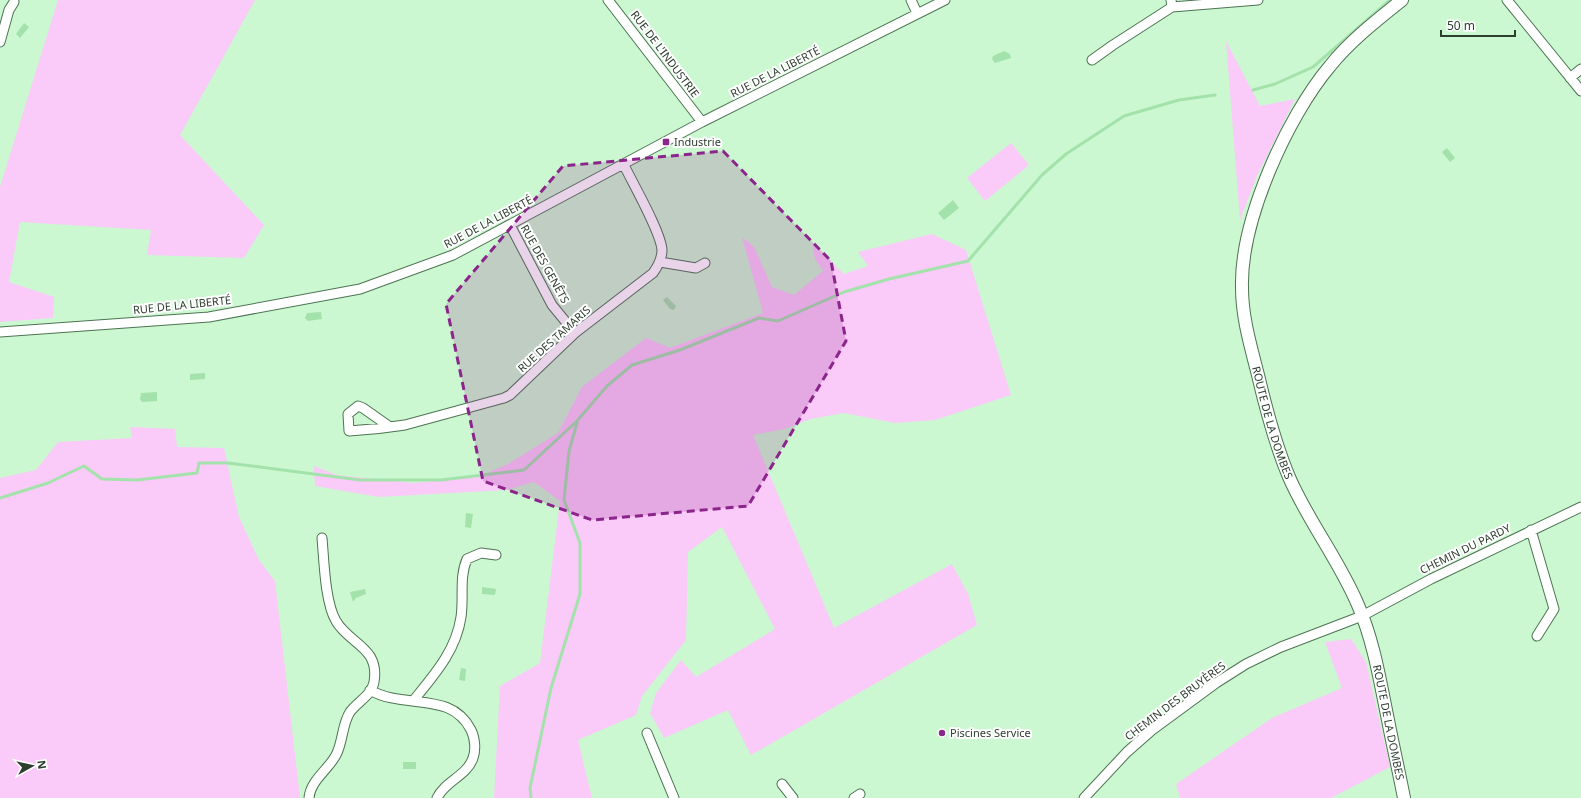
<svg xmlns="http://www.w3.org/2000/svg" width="1581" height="798" font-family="'Noto Sans',sans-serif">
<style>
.green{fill:#facaf8}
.water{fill:#a3e2ab}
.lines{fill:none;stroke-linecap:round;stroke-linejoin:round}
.stream{stroke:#a3e2ab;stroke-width:3}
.street-casing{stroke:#4c7452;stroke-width:11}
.secondary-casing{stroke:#4c7452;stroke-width:14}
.street{stroke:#fff;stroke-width:9}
.secondary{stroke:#fff;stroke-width:12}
.marked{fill:#8b248b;fill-opacity:0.2;stroke:#8b248b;stroke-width:3;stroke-dasharray:8 5;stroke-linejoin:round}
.poi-dot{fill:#8b248b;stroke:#fff;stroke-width:1.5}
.labels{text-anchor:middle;stroke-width:4;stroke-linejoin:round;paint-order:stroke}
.street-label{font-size:11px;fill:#2d3e2f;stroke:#fff}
.poi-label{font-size:11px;fill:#2d3e2f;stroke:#fff;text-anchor:start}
</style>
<rect width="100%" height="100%" fill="#ccf8d1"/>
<path class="green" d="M 58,0 L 255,0 L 180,135 L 264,225 L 244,258 L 147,255 L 151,230 L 20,222 L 9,282 L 54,297 L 53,318 L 0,322 L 0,187 Z
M 1226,41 L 1260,106 L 1295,99 L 1257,176 L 1240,220 Z
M 1011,143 L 1029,165 L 985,201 L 967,178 Z
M 932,234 L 966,250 L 1011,395 L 935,420 L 895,423 L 844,413 L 811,419 L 784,429 L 753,435 L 834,628 L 952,564 L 968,594 L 977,625 L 751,755 L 728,710 L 664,738 L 650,713 L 656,693 L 681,660 L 696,677 L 775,629 L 722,527 L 688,552 L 686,640 L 642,696 L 636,715 L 578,740 L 592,798 L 494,798 L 500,686 L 540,663 L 560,501 L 534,482 L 506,490 L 379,497 L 315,486 L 314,466 L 337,475 L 413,483 L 478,477 L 508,464 L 558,433 L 582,387 L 646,338 L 670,348 L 763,313 L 742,237 L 754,247 L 772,287 L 794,295 L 823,271 L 815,259 L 812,242 L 844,274 L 868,266 L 858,252 Z
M 130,427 L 175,429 L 177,447 L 224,448 L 239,517 L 259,560 L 275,581 L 300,798 L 0,798 L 0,478 L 36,470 L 58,442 L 132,438 Z
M 1351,639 L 1366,662 L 1390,767 L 1331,798 L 1180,798 L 1176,784 L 1272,718 L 1342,688 L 1325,642 Z"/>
<path class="water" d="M 24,23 L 29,27 L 20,38 L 16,34 Z
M 1004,51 L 1010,54 L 1011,58 L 995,63 L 992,59 L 993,56 Z
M 1447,148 L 1455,158 L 1450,162 L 1442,152 Z
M 953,200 L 959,208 L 944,220 L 938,213 Z
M 667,297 L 676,306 L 674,310 L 670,309 L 663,300 Z
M 321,312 L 322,319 L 308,321 L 305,318 L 307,313 Z
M 205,373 L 205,379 L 190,380 L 190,374 Z
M 157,392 L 157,401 L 142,402 L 140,399 L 141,393 Z
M 466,513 L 473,514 L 471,528 L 465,527 Z
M 482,587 L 496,589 L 495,595 L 482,594 Z
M 365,589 L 366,594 L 356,598 L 353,602 L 350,592 Z
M 461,668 L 466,669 L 465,681 L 459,680 Z
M 403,762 L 416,762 L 416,769 L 403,769 Z"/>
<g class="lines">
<path class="stream" d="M 1253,90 L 1275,84 L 1313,67 L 1390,0
M 0,498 L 48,483 L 84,466 L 102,479 L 137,480 L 197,473 L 199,463 L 228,463 L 360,480 L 441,480 L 524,470 L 577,421 L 607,386 L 632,365 L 680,350 L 759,318 L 778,321 L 844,292 L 889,279 L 968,261 L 1042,175 L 1066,154 L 1124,116 L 1179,100 L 1215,95
M 531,798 L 530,788 L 551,688 L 580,594 L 580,543 L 564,500 L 569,451 L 577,423"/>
<g class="street-casing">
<path id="street" d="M 608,0 L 702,122
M 911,0 L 917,13
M 1507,0 L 1581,91
M 1172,7 L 1258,0
M 0,42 L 9,10 L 14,2
M 1092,60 L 1113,45 L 1172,7 L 1171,0
M 1570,78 L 1581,69
M 510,225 L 552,305 L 575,333
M 660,262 L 696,268 L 705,263
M 0,332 L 209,317 L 360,289 L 453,255 L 702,122 L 945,0
M 390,427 L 363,408 L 358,406 L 348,414 L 349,431 C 367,430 386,428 405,425 L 504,398 L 510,395 L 575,333 L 653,273 C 658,266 662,259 662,250 C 661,232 633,184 624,165
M 1531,530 L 1554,609 L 1537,636
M 370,690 C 404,710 451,690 471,730 C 475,738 476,750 473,758 C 467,776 445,781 437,798
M 413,701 C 434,675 456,651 461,617 C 464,597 459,577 467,559 L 481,553 L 496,555
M 647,733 L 674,798
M 782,784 L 793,798
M 309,798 C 310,781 328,770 336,755 C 343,742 342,724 350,712 C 357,702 372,695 374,682 C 380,647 349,644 336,621 C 325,603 324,560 322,538
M 854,798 L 860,794
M 1084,798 L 1127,752 L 1152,730 L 1216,683 L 1246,664 L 1281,647 L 1362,616 L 1431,579 L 1581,507"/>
</g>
<g class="secondary-casing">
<g id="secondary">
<path id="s1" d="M 1402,0 C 1377,20 1350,41 1330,66 C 1287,117 1240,221 1242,288 C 1242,318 1251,347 1258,375 C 1266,409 1275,444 1289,477 C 1308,521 1339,560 1358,605 C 1374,642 1380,681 1388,720 C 1393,746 1399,772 1404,798"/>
</g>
</g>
<use href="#street" class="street"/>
<use href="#secondary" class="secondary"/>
</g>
<path class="marked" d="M 723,151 L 831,261 L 846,341 L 748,506 L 592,520 L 483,481 L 446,304 L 563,166 Z"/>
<g class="poi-dot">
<rect x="662" y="138" width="8" height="8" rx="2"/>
<circle cx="942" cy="733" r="4"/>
</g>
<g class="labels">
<g class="street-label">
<text transform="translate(665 54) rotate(53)" y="4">RUE DE L'INDUSTRIE</text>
<text transform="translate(775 72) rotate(-27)" y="4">RUE DE LA LIBERTÉ</text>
<text transform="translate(488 222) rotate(-28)" y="4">RUE DE LA LIBERTÉ</text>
<text transform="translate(545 264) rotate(61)" y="4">RUE DES GENÊTS</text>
<text transform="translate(182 305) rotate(-6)" y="4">RUE DE LA LIBERTÉ</text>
<text transform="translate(554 339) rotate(-42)" y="4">RUE DES TAMARIS</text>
<text dy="4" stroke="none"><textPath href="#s1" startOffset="479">ROUTE DE LA DOMBES</textPath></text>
<text transform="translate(1465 549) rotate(-26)" y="4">CHEMIN DU PARDY</text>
<text transform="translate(1175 701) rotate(-37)" y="4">CHEMIN DES BRUYÈRES</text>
<text dy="4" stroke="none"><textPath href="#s1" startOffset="803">ROUTE DE LA DOMBES</textPath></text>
</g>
<g class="poi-label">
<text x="674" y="146">Industrie</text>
<text x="950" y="737">Piscines Service</text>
</g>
</g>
<g transform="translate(32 766) rotate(82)" stroke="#ffffff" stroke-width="3" paint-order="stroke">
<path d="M0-3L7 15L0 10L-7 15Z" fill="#2d3e2f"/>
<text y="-6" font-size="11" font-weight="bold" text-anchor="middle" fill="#2d3e2f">N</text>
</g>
<path d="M1441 30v6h74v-6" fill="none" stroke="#2d3e2f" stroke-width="2"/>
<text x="1447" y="30" font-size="12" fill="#2d3e2f" stroke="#ffffff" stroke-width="3" paint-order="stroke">50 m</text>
</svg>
